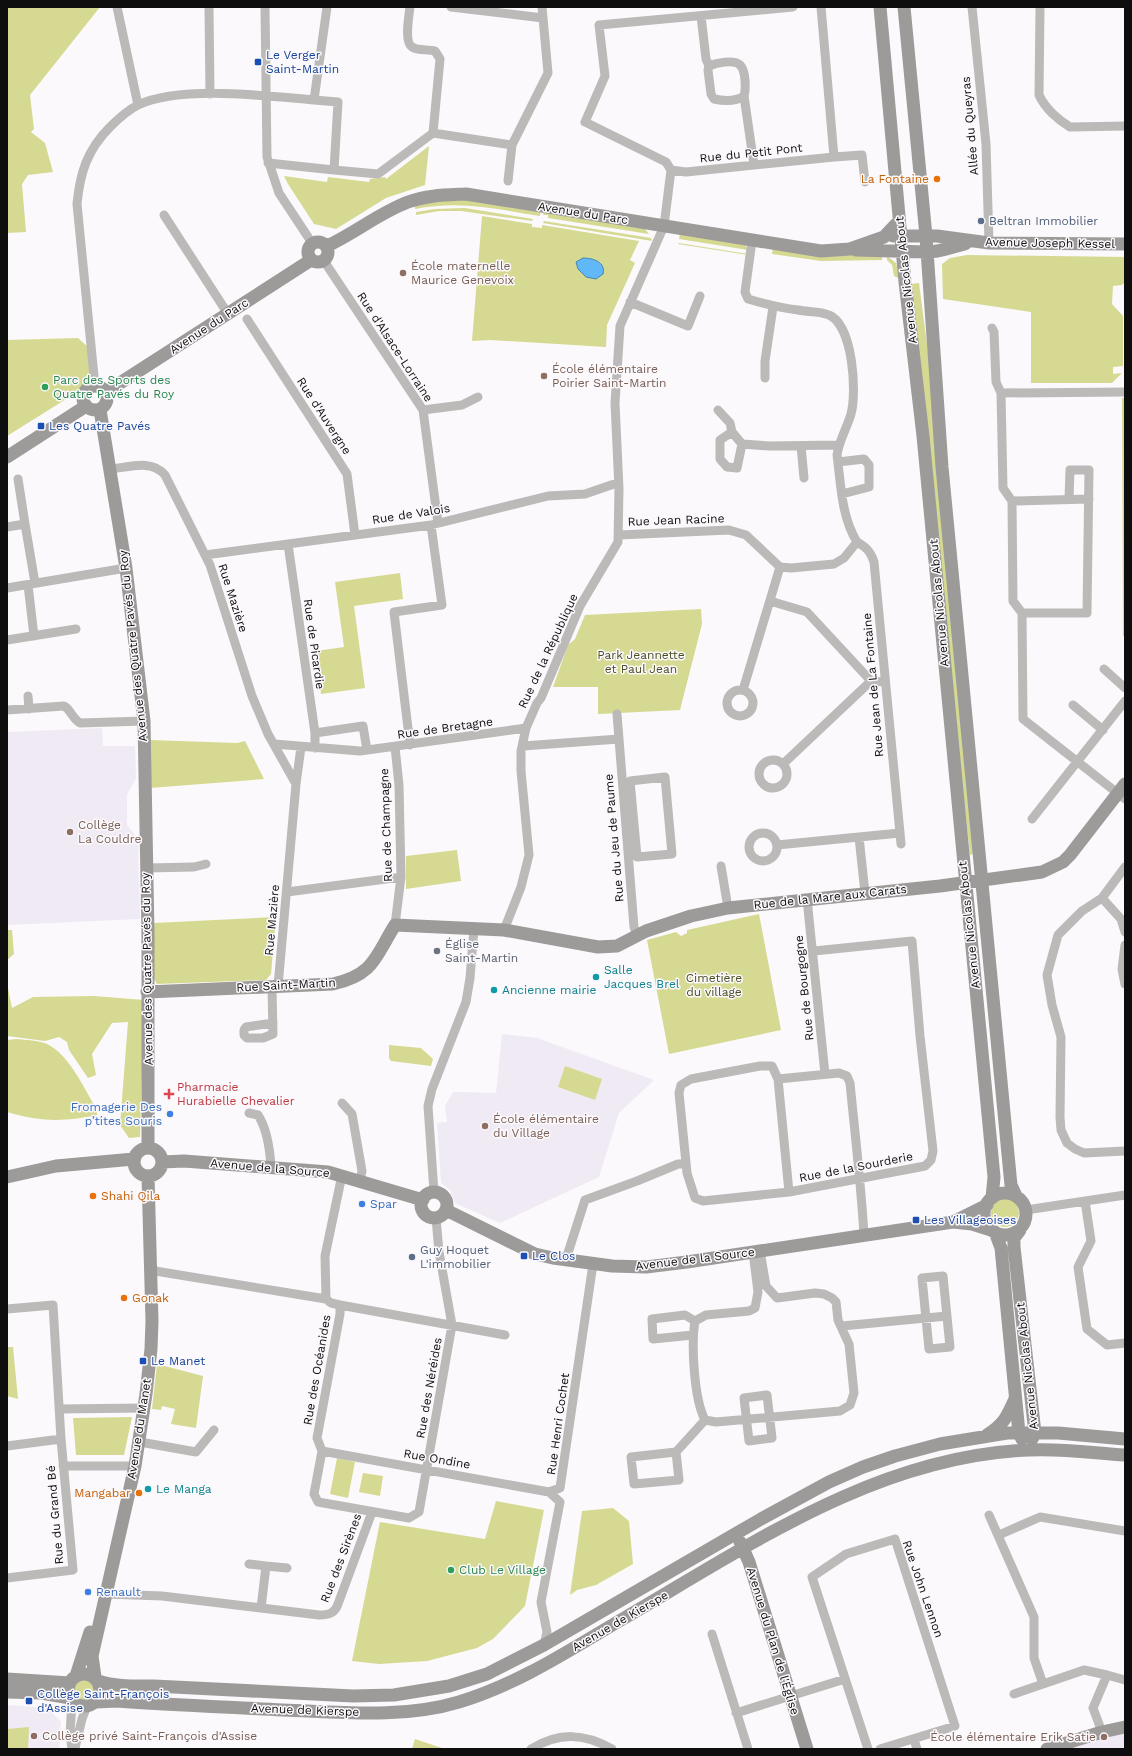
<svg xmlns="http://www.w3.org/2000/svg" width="1132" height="1756" font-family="'Work Sans',sans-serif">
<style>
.built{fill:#f0eaf4}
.green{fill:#d6d991}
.water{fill:#61b8f9;stroke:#4885b3}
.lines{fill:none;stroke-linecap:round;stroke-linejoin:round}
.street{stroke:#bbbab9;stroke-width:9}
.secondary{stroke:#9c9b99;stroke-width:13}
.transit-dot{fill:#1a4fb4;stroke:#fbf9fc;stroke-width:1.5}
.food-dot{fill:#e8710a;stroke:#fbf9fc;stroke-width:1.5}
.service-dot{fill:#5c6f8a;stroke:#fbf9fc;stroke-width:1.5}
.education-dot{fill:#8d6e63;stroke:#fbf9fc;stroke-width:1.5}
.leisure-dot{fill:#2e9e5b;stroke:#fbf9fc;stroke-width:1.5}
.worship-dot{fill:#6b7280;stroke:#fbf9fc;stroke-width:1.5}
.culture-dot{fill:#0f9aa8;stroke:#fbf9fc;stroke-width:1.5}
.health-dot{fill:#e0444e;stroke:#fbf9fc;stroke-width:1.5}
.shop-dot{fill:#3f7fe0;stroke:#fbf9fc;stroke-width:1.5}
.labels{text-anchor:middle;stroke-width:3;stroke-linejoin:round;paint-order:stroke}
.transit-label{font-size:12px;fill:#164399;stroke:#fbf9fc;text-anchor:start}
.street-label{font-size:12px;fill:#0f0e0f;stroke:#fbf9fc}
.food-label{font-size:12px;fill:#c56008;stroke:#fbf9fc;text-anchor:end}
.service-label{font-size:12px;fill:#4e5e75;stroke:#fbf9fc;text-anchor:start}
.education-label{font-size:12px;fill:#785e54;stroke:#fbf9fc;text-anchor:start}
.leisure-label{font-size:12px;fill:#27864d;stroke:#fbf9fc;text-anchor:start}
.park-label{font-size:12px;fill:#4b4d22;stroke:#fbf9fc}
.worship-label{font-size:12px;fill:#5b616d;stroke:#fbf9fc;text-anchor:start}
.culture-label{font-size:12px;fill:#0d838f;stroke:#fbf9fc;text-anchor:start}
.health-label{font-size:12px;fill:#be3a42;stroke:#fbf9fc;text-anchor:start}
.shop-label{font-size:12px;fill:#366cbe;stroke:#fbf9fc;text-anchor:start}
</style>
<rect width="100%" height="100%" fill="#fbf9fc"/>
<path class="built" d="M 102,728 L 103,746 L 135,746 L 136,778 L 127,795 L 127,825 L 138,839 L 140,919 L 7,925 L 7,732 Z
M 502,1034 L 537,1038 L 654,1080 L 619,1113 L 599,1177 L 500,1223 L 455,1203 L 450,1190 L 441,1183 L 437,1123 L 447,1122 L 445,1106 L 453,1092 L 496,1093 Z
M 7,1705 L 48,1708 L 61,1722 L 59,1749 L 7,1749 Z
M 1125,1727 L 1125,1749 L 1047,1749 Z"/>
<path class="green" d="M 7,7 L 100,7 L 30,95 L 34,129 L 31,132 L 45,143 L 53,172 L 28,175 L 22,184 L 26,232 L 7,233 Z
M 429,146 L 425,185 L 386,198 L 336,229 L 314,224 L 288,184 L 284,176 L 327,182 L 328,177 L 369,182 L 370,179 L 385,177 L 386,179 Z
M 461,198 L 541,210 L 540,216 C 496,209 460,200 415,209 L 415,205 Z
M 465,208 L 533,219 L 532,221 L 461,211 L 439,211 L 416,215 L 416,212 L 435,209 Z
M 544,211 L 645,229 L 649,234 L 548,218 L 548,215 L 543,215 Z
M 482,216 L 532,224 L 532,227 L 542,228 L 542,225 L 639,241 L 630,260 L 635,263 L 607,325 L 606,347 L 490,340 L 472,341 Z
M 544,221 L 651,238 L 652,241 L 543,223 Z
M 680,233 L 745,244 L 748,250 L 679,239 Z
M 679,243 L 748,254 L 748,255 L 678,244 Z
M 773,248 L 882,255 L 882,260 L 821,261 L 772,254 Z
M 967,255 L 1125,257 L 1125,282 L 1122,285 L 1113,286 L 1112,304 L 1123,316 L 1123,366 L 1113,367 L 1113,374 L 1122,373 L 1112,383 L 1031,383 L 1031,312 L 943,299 L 942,264 L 950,258 Z
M 887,256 L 896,263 L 900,279 L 894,276 L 892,265 L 887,260 Z
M 919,283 L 930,368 L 973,854 L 970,855 L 960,764 L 911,284 Z
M 78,338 L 89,348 L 91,376 L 79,391 L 7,436 L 7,340 Z
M 1122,398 L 1125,398 L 1125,636 L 1123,636 Z
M 400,573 L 403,599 L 354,606 L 365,688 L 321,694 L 316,651 L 344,647 L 335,582 Z
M 701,609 L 702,624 L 680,710 L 598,714 L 598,687 L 553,687 L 568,645 L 575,639 L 585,615 Z
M 150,740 L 237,743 L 245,741 L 264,779 L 150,788 Z
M 457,850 L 461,881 L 406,889 L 406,856 Z
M 759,914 L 781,1030 L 669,1054 L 647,940 L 676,932 L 681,936 L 687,933 L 687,930 Z
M 276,917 L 271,974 L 266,980 L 157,984 L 153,977 L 154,923 Z
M 7,930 L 12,930 L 14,954 L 7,960 Z
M 7,983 L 12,1008 L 33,997 L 94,996 L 144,1000 L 140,1137 L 129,1138 L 120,1125 L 128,1022 L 112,1023 L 92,1054 L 96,1075 L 88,1078 L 69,1050 L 67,1042 L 59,1037 L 45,1041 L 7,1036 Z
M 16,1039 C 26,1040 38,1040 47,1044 C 69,1054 85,1090 97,1110 L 97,1115 C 63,1122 41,1122 7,1112 L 7,1040 Z
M 389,1045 L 421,1048 L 433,1059 L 431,1066 L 391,1061 L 389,1058 Z
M 565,1066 L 602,1079 L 595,1100 L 558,1087 Z
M991 1213a14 14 0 1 1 28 0a14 14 0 1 1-28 0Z
M 7,1347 L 13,1347 L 18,1399 L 7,1396 Z
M 157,1364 L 203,1376 L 196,1428 L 171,1424 L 175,1409 L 162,1406 L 161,1410 L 152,1409 Z
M 132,1417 L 124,1455 L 76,1455 L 73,1418 Z
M 337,1458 L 355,1462 L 348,1498 L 330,1494 Z
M 363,1473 L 383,1476 L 380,1496 L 359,1492 Z
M 496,1501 L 544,1510 L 525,1606 L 493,1639 L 477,1648 L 427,1661 L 379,1664 L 352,1661 L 380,1522 L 485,1539 Z
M 613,1508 L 629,1521 L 633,1564 L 596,1585 L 577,1590 L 570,1595 L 582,1511 Z
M74 1690a10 10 0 1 1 20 0a10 10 0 1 1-20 0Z
M 29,1727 L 28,1749 L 7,1749 L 7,1729 Z
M 415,1739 L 445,1749 L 412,1749 Z"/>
<path class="water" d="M 583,258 C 593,258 606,262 603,274 L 596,279 L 586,277 L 578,269 L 576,262 Z"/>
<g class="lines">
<path class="street" d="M 117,7 L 138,105
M 209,7 L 210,94
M 265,7 L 267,157 L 279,193 L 312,243
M 327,7 L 314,100 L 338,102 L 334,170 L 378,174 L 433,133 L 512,145
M 410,7 C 409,16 404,42 412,47 C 418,51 428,49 435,51 L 440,59 L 433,133
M 451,7 L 543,18 L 548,73 L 512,145 L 508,181
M 542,7 L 543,18
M 972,7 L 986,144 L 989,243
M 1040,7 L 1039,95 C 1045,108 1058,120 1070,127 L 1125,126
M 701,16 L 706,59 L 709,66 L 708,70 L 711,94 L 714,99 C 723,101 735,102 744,96
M 709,66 C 716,63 734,59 740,65 C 746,71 746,89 744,96 L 754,165
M 834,157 L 862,155 L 865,182
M 268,163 L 334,170
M 671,170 L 686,172 L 834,157 L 821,7
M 164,215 L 228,314
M 324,261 L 423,410 L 438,523
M 630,302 L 688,326 L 700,296
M 247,319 L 347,474 L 355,535
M 992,328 L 994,332 L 996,382 L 1001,393
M 765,378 L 765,361 L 773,307
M 95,386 L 77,204 C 80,173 87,150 110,127 C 118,119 128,110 138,105 C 182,85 266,96 314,100
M 1125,392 L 1001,393 L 1003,488 L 1012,501 L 1013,601 L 1022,613 L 1023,719 L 1125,799
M 423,410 L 462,405 L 478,397
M 718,410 L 730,423 L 732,432
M 742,444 L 737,468 L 727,467 L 720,459 L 720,440 L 732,432 L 742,444 L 769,446 L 838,445
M 801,446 L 804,478
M 838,462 L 864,459 L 869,465 L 869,487 L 842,494
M 111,469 C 130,467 152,459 165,475 L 210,565 L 252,696 L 268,734 L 296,784 L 278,986
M 18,479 L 25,524
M 1012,501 L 1089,499
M 7,527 L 25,524 L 35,583
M 619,535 L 729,530 L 746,535 L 780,567 L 791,568 L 834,564 L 844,558 L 857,542 C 841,516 841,484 837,455 C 839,440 847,428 851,414 C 857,392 853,325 829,315 C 820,311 808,312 798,310 C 781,308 765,304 748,299 L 745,292 L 752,241
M 857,542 C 866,547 871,552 874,562 L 900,833 L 859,837 L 865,893
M 288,544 L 315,733 L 315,748
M 205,555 L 431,525 L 548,496 L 585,494 L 617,483
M 28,585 L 34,636
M 7,588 L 126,568
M 770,601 L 807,612 L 871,681 L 884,682
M 1022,613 L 1087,613 L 1089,470 L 1070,470 L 1069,499
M 7,640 L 76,629
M 1104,669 L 1125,688
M 743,690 L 780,567
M727 703a13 13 0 1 1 26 0a13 13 0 1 1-26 0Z
M 28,696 L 29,709
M 1073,705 L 1103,730
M 7,710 L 64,706 C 71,710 72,718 80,723 L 144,721
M 617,714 L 634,927 L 637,935
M 315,733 L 363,726 L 367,750
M 274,744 L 360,751 L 526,728
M 410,745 L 394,612 L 442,605 L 431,525
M 523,746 L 619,739
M 395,747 L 399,785 L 401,877 L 395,925
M759 774a14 14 0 1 1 28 0a14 14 0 1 1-28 0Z
M 783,764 L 871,681
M 665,777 L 672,854 L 637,857 L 630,781 Z
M 296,784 L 301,747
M 1032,819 L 1125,701
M 900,833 L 901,844
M749 847a14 14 0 1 1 28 0a14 14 0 1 1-28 0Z
M 777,845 L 859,837
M 721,866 L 728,908
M 1125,867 L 1102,898 L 1082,911 L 1058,935 L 1047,975 L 1052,1005 L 1061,1037 L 1060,1117 L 1061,1130 L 1067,1143 L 1075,1149 L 1084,1153 L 1125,1151
M 146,868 L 194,867 L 206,864
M 287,892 L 401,877
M 1102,898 L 1121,919 L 1125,932
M 807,899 L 825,1074
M 504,930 L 521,887 L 529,855 L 521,771 L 521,751 L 526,728 L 537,703 L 541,698 L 580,606 L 618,542 L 619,489 L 615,403 L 620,326 L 664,226 L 671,170 L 666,162 L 585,122 L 605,76 L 599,25 L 793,7
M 1125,945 L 1122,969 L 1125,984
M 814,951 L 912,941 L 920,1036 L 933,1151 L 931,1160 L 925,1166 L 789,1192 L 703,1201 L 695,1198 L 687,1173 L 679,1093 L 681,1085 L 691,1079 L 760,1066 L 772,1066 L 778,1079 L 839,1073 L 847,1076 L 850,1083 C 855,1134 861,1184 864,1235
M 272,987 L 273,1034 L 263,1038 L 247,1038 L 244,1035 L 244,1030 L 246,1027 L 273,1023
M 778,1079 L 789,1192
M 342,1103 L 352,1114 L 362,1171 L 360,1180
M 249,1113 L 258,1115 C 267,1129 270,1150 271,1167
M 434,1192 L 428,1106 L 432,1089 L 466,1002 L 470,978 L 474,928
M 1085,1201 L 1091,1241 L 1078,1267 L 1087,1329 L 1107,1345 L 1125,1343
M 1026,1210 L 1125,1195
M 436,1218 L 439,1252 L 452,1325 L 419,1512 L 409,1518 L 318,1502 L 314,1494 L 322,1451 L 317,1438 L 340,1314 L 340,1305 L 505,1335
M 753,1252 L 758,1292 L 755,1308 L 749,1311 L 706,1315 L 695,1321 C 691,1345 694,1399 705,1420 L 716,1422 L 840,1411 L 850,1405 L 854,1393 L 849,1344 L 838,1320 L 836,1302 L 832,1298 L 824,1294 L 815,1293 L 777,1298 L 766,1286 L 760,1251
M 566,1259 L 585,1200 L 637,1181 L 678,1164 L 686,1164
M 149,1270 L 326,1299
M 943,1276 L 950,1347 L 929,1349 L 922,1278 Z
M 340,1305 L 331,1303 L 326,1299 L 325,1256 L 342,1175
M 7,1309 L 53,1305 L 61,1439 L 73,1570 L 7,1578
M 842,1326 L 947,1316
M 693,1335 L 653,1339 L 652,1319 L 685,1315 L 695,1321
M 767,1395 L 772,1438 L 749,1441 L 744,1398 Z
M 59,1409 L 144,1408
M 140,1442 L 196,1452 L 214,1430
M 7,1446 L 61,1439
M 322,1451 L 549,1492 L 560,1488 L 593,1264
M 676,1452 L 679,1480 L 634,1484 L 631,1457 L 676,1452 L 705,1420
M 63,1466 L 135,1466
M 989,1515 L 1034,1617 L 1034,1658 L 1043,1684
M 999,1535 L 1040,1517 L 1125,1531
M 249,1564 L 266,1566
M 106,1594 L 162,1596 L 319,1615 C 329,1615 335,1613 338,1604 L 372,1512
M 261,1608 L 266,1566 L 287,1568
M 712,1634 L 748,1749
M 544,1645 L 547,1632 L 541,1602 L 560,1502 L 549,1492
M 1014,1694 L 1084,1670 L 1107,1675
M 72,1701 L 70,1734 L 72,1749
M 736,1713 L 845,1679
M 1102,1732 L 1093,1708 L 1107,1675 L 1125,1680
M 914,1739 L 917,1749
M 75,1748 L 82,1719 L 87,1706
M 531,1749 C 559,1732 584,1733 612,1749
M 868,1749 L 812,1577 L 846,1554 L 895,1539 L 955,1726 L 880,1749"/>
<path class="secondary" d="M 880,7 L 905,282 L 923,436 L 994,1177 L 992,1198
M 904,7 L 926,236 L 942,467 L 1010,1175 L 1011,1185 L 1016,1196
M 893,236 L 937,236 L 989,243 L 1125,244
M308 252a10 10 0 1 1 20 0a10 10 0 1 1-20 0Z
M 327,246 C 355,233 379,213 408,202 C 427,195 447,195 466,194 L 821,251 L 850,249 L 884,237 L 899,221
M 856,250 L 927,252 C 940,252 952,247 965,244
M83 398a12 12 0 1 1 24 0a12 12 0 1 1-24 0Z
M 106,392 L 311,260
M 100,410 L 126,568 L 144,721 L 148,934 L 148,1148
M 7,457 L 86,406
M 147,992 L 333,984 C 374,975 375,957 395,925 L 504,930 L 598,947 L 617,946 L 646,931 L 691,916 L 728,908 L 940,886 L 1042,872 L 1063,862 L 1070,855 L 1125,784
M134 1162a14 14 0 1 1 28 0a14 14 0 1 1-28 0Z
M 162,1162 L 184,1161 L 328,1172 L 423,1200
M 7,1177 L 56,1166 L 134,1159
M421 1205a13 13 0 1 1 26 0a13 13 0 1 1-26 0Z
M984 1214a21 21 0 1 1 42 0a21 21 0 1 1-42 0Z
M 446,1210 L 535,1254 L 553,1258 L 612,1266 L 646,1267 L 687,1262 L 953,1222 L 972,1224 L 991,1230
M 953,1222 L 987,1205
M 1020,1230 L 1014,1238 L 1014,1247 L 1035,1433 L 1032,1439
M 995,1232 L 1001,1248 L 1019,1433 L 1022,1439
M 987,1435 C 1004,1424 1007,1417 1015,1399
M 740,1542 L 749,1562 L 807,1749
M68 1690a16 16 0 1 1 32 0a16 16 0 1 1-32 0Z
M 76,1676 L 90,1632
M 95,1677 L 92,1656 L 135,1466 L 146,1394 L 151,1349 L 152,1321 L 148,1176
M 7,1679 L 70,1683
M 98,1681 C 116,1687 135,1686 154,1686 L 353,1696 L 394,1695 L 449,1686 L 487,1674 L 544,1645 L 761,1519 L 829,1482 L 863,1467 L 895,1456 L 940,1444 L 1007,1433 L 1058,1433 L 1125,1439
M 7,1692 L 41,1693 L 70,1698
M 96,1702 L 117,1701 C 172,1705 227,1707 283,1710 C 340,1712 403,1719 459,1702 C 521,1683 571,1649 626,1617 C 751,1544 879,1456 1029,1450 C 1061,1448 1093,1453 1125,1455
M 1047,1749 L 1102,1732 L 1125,1727"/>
</g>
<g class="transit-dot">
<rect x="254" y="58" width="8" height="8" rx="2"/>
<rect x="37" y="422" width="8" height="8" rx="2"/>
<rect x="912" y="1216" width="8" height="8" rx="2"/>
<rect x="520" y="1252" width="8" height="8" rx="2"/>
<rect x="139" y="1357" width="8" height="8" rx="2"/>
<rect x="25" y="1697" width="8" height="8" rx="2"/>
</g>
<g class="food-dot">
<circle cx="937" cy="179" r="4"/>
<circle cx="93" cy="1196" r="4"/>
<circle cx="124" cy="1298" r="4"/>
<circle cx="139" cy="1493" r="4"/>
</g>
<g class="service-dot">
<circle cx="981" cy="221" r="4"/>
<circle cx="412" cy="1257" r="4"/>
</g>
<g class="education-dot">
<circle cx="403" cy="273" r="4"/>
<circle cx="544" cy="376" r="4"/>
<circle cx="70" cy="832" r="4"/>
<circle cx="485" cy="1126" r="4"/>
<circle cx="34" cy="1736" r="4"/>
<circle cx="1104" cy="1737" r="4"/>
</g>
<g class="leisure-dot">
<circle cx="45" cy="387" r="4"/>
<circle cx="451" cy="1570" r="4"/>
</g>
<circle class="worship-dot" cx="437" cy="951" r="4"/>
<g class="culture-dot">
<circle cx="596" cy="977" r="4"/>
<circle cx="494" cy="990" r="4"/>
<circle cx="148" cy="1489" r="4"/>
</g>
<path class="health-dot" d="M167 1088h4v4h4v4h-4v4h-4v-4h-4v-4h4z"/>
<g class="shop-dot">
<circle cx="170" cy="1114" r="4"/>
<circle cx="362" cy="1204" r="4"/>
<circle cx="88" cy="1592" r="4"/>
</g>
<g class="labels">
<g class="transit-label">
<text x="266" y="59">Le Verger<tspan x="266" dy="14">Saint-Martin</tspan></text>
<text x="49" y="430">Les Quatre Pavés</text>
<text x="924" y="1224">Les Villageoises</text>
<text x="532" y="1260">Le Clos</text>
<text x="151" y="1365">Le Manet</text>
<text x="37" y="1698">Collège Saint-François<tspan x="37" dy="14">d'Assise</tspan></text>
</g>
<g class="street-label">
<text transform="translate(970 126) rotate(-95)" y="4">Allée du Queyras</text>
<text transform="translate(751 153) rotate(-6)" y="4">Rue du Petit Pont</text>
<text transform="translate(583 213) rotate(9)" y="4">Avenue du Parc</text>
<text transform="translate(1050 243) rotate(1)" y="4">Avenue Joseph Kessel</text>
<text transform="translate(906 280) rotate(-96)" y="4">Avenue Nicolas About</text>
<text transform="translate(209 326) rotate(-33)" y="4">Avenue du Parc</text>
<text transform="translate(395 347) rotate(57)" y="4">Rue d'Alsace-Lorraine</text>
<text transform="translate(324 416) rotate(57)" y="4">Rue d'Auvergne</text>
<text transform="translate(411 514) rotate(-9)" y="4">Rue de Valois</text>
<text transform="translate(676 520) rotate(-2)" y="4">Rue Jean Racine</text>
<text transform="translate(233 598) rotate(72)" y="4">Rue Mazière</text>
<text transform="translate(939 603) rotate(-95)" y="4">Avenue Nicolas About</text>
<text transform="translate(314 644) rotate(82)" y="4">Rue de Picardie</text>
<text transform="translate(133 646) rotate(-96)" y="4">Avenue des Quatre Pavés du Roy</text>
<text transform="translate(548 651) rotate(-65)" y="4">Rue de la République</text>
<text transform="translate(873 685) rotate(-95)" y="4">Rue Jean de La Fontaine</text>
<text transform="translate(445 728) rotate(-8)" y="4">Rue de Bretagne</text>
<text transform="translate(386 825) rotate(-92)" y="4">Rue de Champagne</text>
<text transform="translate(614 838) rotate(-95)" y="4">Rue du Jeu de Paume</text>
<text transform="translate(830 897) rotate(-6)" y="4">Rue de la Mare aux Carats</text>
<text transform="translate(272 920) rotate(-85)" y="4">Rue Mazière</text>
<text transform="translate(969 925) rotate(-96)" y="4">Avenue Nicolas About</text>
<text transform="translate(147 969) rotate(-91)" y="4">Avenue des Quatre Pavés du Roy</text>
<text transform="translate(286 985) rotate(-3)" y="4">Rue Saint-Martin</text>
<text transform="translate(804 988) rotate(-96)" y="4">Rue de Bourgogne</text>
<text transform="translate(856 1167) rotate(-11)" y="4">Rue de la Sourderie</text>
<text transform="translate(270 1168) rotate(5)" y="4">Avenue de la Source</text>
<text transform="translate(695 1259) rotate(-7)" y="4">Avenue de la Source</text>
<text transform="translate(1027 1366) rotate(-96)" y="4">Avenue Nicolas About</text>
<text transform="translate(317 1370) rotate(-80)" y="4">Rue des Océanides</text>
<text transform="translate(429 1388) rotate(-80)" y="4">Rue des Néréides</text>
<text transform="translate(558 1424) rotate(-82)" y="4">Rue Henri Cochet</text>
<text transform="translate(139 1429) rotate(-81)" y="4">Avenue du Manet</text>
<text transform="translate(437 1459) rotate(10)" y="4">Rue Ondine</text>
<text transform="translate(55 1515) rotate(-95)" y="4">Rue du Grand Bé</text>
<text transform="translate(341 1558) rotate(-69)" y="4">Rue des Sirènes</text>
<text transform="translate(923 1589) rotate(71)" y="4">Rue John Lennon</text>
<text transform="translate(620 1621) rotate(-30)" y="4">Avenue de Kierspe</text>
<text transform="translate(773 1641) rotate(73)" y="4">Avenue du Plan de l'Église</text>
<text transform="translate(305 1710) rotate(2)" y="4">Avenue de Kierspe</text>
</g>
<g class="food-label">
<text x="929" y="183">La Fontaine</text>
<text x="101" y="1200" text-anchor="start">Shahi Qila</text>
<text x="132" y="1302" text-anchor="start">Gonak</text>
<text x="131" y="1497">Mangabar</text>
</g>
<g class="service-label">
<text x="989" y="225">Beltran Immobilier</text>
<text x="420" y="1254">Guy Hoquet<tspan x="420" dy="14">L'immobilier</tspan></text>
</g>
<g class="education-label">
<text x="411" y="270">École maternelle<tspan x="411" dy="14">Maurice Genevoix</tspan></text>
<text x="552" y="373">École élémentaire<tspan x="552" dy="14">Poirier Saint-Martin</tspan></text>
<text x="78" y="829">Collège<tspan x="78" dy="14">La Couldre</tspan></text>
<text x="493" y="1123">École élémentaire<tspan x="493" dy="14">du Village</tspan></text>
<text x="42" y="1740">Collège privé Saint-François d'Assise</text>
<text x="1096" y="1741" text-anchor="end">École élémentaire Erik Satie</text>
</g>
<g class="leisure-label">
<text x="53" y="384">Parc des Sports des<tspan x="53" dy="14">Quatre Pavés du Roy</tspan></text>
<text x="459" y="1574">Club Le Village</text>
</g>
<g class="park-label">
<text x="641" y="659">Park Jeannette<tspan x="641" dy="14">et Paul Jean</tspan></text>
<text x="714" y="982">Cimetière<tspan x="714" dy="14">du village</tspan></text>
</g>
<g class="worship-label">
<text x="445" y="948">Église<tspan x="445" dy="14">Saint-Martin</tspan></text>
</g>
<g class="culture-label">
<text x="604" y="974">Salle<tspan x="604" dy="14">Jacques Brel</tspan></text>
<text x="502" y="994">Ancienne mairie</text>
<text x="156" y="1493">Le Manga</text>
</g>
<g class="health-label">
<text x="177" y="1091">Pharmacie<tspan x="177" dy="14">Hurabielle Chevalier</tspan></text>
</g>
<g class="shop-label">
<text x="162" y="1111" text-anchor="end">Fromagerie Des<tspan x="162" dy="14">p’tites Souris</tspan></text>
<text x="370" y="1208">Spar</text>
<text x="96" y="1596">Renault</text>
</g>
</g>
<rect width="1132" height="1756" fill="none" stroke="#0f0e0f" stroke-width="16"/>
</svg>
